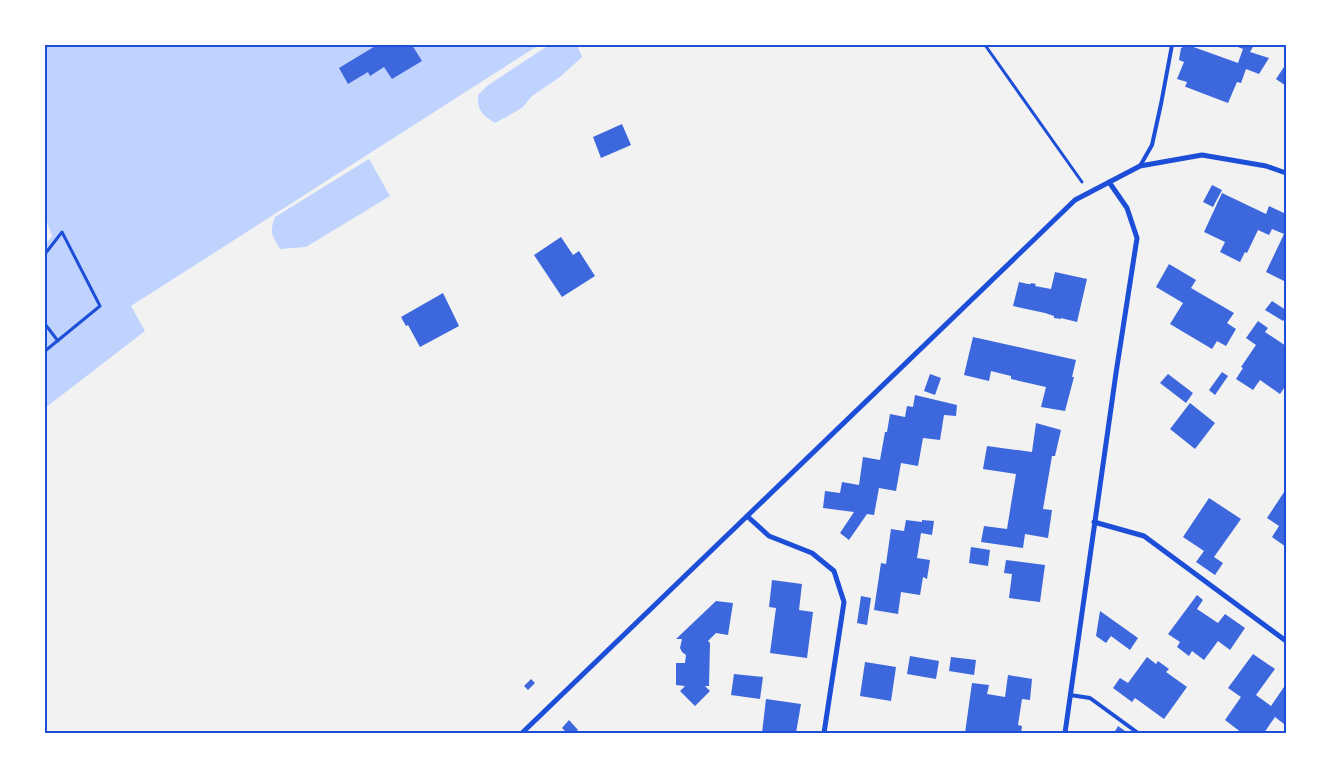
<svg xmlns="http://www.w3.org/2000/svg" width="1331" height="778" font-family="'Titillium Web',sans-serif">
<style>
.water{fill:#bfd3fe}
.building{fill:#3d67dc}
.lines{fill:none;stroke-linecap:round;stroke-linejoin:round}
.path{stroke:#1d4ed8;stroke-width:3}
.service{stroke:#1d4ed8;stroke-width:4}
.minor{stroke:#1d4ed8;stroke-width:5}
.neatline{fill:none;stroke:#1d4ed8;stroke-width:2}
</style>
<rect width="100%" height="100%" fill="#f2f2f2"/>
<path class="water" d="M 45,45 L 539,45 L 131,306 L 145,331 L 45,408 L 45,245 L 52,236 L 45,216 Z
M 549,45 L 577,45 L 582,57 L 560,77 L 532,96 L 522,108 L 495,123 C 482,115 477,110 478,95 L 487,86 Z
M 369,159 L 390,196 L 306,247 L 280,249 C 272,235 269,233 275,217 Z"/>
<path class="building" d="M 377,45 L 412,45 L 422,61 L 392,79 L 384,67 L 370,76 L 368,72 L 348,84 L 339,68 Z
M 1188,45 L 1238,63 L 1243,49 L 1233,45 L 1254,45 L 1250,52 L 1269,58 L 1259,74 L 1246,69 L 1241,83 L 1237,82 L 1228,103 L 1186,87 L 1185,87 L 1187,82 L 1177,79 L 1184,62 L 1179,60 L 1181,48 Z
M 1286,64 L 1286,86 L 1276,79 Z
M 622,124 L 631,145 L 601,158 L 593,137 Z
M 1212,185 L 1222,190 L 1213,207 L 1203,202 Z
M 1222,193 L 1266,214 L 1269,206 L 1286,214 L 1286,282 L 1266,272 L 1284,234 L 1272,229 L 1269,235 L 1258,230 L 1247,253 L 1245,252 L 1240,262 L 1220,252 L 1225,242 L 1204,232 Z
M 561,237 L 573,255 L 579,251 L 595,276 L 562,297 L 534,255 Z
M 1169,264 L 1196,280 L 1191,288 L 1234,313 L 1227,323 L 1236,329 L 1226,346 L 1217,341 L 1212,349 L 1170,324 L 1183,303 L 1156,287 Z
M 1055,272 L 1087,279 L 1077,322 L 1061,318 L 1061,319 L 1054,318 L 1054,316 L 1045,313 L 1013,306 L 1019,282 L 1028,284 L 1031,284 L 1031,283 L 1036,284 L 1035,286 L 1051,289 Z
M 443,293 L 459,326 L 420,347 L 408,325 L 406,326 L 401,317 Z
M 1272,301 L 1286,310 L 1286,317 L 1283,321 L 1265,310 Z
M 1258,321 L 1268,328 L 1265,332 L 1286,346 L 1286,385 L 1280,394 L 1260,380 L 1253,390 L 1236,379 L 1243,368 L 1241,367 L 1256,345 L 1246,338 Z
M 973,337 L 1076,360 L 1072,377 L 1074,377 L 1065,411 L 1041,407 L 1046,387 L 1011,379 L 1011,376 L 991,371 L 989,381 L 964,375 Z
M 1222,372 L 1228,376 L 1215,395 L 1209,390 Z
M 930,374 L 941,378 L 935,395 L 924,391 Z
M 1168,374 L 1193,393 L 1186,403 L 1160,383 Z
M 915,395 L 957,405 L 956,416 L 944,415 L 940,440 L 923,438 L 918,466 L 901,463 L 896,491 L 879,488 L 874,515 L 867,514 L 849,540 L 840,533 L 854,512 L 823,508 L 825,491 L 840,493 L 842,482 L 859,485 L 863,457 L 880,460 L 885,432 L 887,432 L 890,414 L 905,417 L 907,406 L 913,407 Z
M 1190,403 L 1215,423 L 1195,449 L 1170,429 Z
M 1036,423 L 1061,430 L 1055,456 L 1052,456 L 1043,509 L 1052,510 L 1048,538 L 1025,534 L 1023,548 L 981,542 L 984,526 L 1007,529 L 1016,474 L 983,469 L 987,446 L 1032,452 Z
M 1286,489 L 1286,547 L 1272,537 L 1279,526 L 1267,518 Z
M 1209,498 L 1241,519 L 1214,557 L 1223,563 L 1215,575 L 1196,562 L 1204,551 L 1183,537 Z
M 906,520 L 922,522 L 922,520 L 934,521 L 932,535 L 921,533 L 917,558 L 930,560 L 927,579 L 923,577 L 920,595 L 901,592 L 898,614 L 874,610 L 881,563 L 886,564 L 891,529 L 904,531 Z
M 971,547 L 990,550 L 988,566 L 969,563 Z
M 1006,560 L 1045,565 L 1040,602 L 1009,598 L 1012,574 L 1004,573 Z
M 772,580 L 802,584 L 799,610 L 813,612 L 807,658 L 770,653 L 776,608 L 769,607 Z
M 1197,595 L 1203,600 L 1197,609 L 1218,623 L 1225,614 L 1245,628 L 1230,650 L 1218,641 L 1204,660 L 1192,651 L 1189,656 L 1177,647 L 1180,642 L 1168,634 Z
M 861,596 L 871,598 L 867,625 L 857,623 Z
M 716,601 L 733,603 L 728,635 L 716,633 L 708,641 L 710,643 L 709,686 L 705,686 L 710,691 L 695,706 L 680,691 L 685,686 L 676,685 L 676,663 L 685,663 L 686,655 L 682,652 L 680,648 L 682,639 L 676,639 Z
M 1100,611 L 1138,638 L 1130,650 L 1111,636 L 1106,643 L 1096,636 Z
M 1253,654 L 1275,669 L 1256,695 L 1271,706 L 1286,684 L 1286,720 L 1284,724 L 1275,717 L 1264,733 L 1242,733 L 1225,720 L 1241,697 L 1228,688 Z
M 910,656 L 939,661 L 936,679 L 907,674 Z
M 951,657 L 976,660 L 974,675 L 949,671 Z
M 1147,657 L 1156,664 L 1158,661 L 1169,669 L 1166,672 L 1187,687 L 1164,719 L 1135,698 L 1132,702 L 1113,688 L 1120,678 L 1128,683 Z
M 865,662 L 896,667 L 891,701 L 860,696 Z
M 734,674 L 763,677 L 760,699 L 731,695 Z
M 1008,675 L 1032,679 L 1030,700 L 1022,699 L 1018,725 L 1022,726 L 1021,733 L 965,733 L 972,683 L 989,685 L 987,694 L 1005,697 Z
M 531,679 L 535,683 L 528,690 L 524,686 Z
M 766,699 L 801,704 L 796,733 L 762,733 Z
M 569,720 L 578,730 L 575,733 L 567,733 L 562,728 Z
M 1118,726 L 1128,733 L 1114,733 Z"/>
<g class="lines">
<path class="path" d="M 985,45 L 1082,182
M 45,254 L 62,232 L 100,306 L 45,351
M 45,324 L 58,341"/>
<path class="service" d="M 1140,166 L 1152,145 L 1161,104 L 1172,45
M 1070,695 L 1090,698 L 1138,733"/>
<path class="minor" d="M 747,516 L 769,536 L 812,553 L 834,571 L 844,602 L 824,733
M 1094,522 L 1144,536 L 1286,641
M 522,733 L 1075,200 L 1140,166 L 1202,155 L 1266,166 L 1286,173
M 1065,733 L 1116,373 L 1137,238 L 1127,208 L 1109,182"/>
</g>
<rect width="1331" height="778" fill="none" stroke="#ffffff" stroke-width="92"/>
<rect x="46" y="46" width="1239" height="686" class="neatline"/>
</svg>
